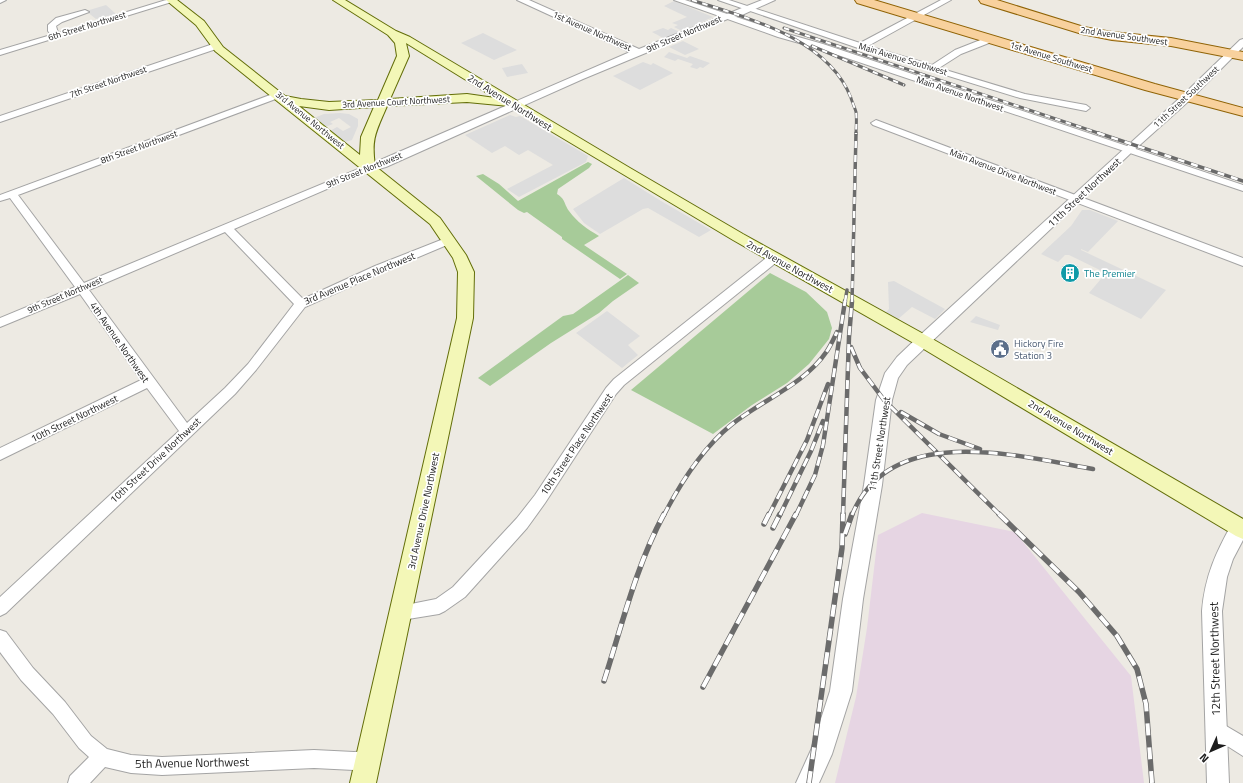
<svg xmlns="http://www.w3.org/2000/svg" width="1243" height="783" font-family="'Titillium Web',sans-serif">
<style>
.industrial{fill:#e6d5e3}
.forest{fill:#a7cb99}
.parking{fill:#ddd}
.lines{fill:none;stroke-linecap:round;stroke-linejoin:round}
.minor-casing{stroke:#a4a4a4;stroke-width:2}
.tertiary-casing{stroke:#a4a4a4;stroke-width:2}
.secondary-casing{stroke:#636e09;stroke-width:2}
.primary-casing{stroke:#8f6306;stroke-width:2}
.minor{fill:#fff;fill-rule:evenodd}
.tertiary{fill:#fff;fill-rule:evenodd}
.secondary{fill:#f3f7b7;fill-rule:evenodd}
.primary{fill:#f8d19d;fill-rule:evenodd}
.rail-far3-casing{stroke:#6b6b6b;stroke-width:3}
.rail-far2-casing{stroke:#6b6b6b;stroke-width:3.5}
.rail-far1-casing{stroke:#6b6b6b;stroke-width:4.5}
.rail-casing{stroke:#6b6b6b;stroke-width:5.5}
.rail-far3{stroke:#fff;stroke-width:2;stroke-dasharray:5.5;stroke-linecap:butt}
.rail-far2{stroke:#fff;stroke-width:2.5;stroke-dasharray:7;stroke-linecap:butt}
.rail-far1{stroke:#fff;stroke-width:3;stroke-dasharray:9;stroke-linecap:butt}
.rail{stroke:#fff;stroke-width:4;stroke-dasharray:12;stroke-linecap:butt}
.labels{text-anchor:middle;stroke-width:3.5;stroke-linejoin:round;paint-order:stroke}
.far-street-label{font-size:9px;fill:#1d1d1d;stroke:#fff}
.street-label{font-size:10px;fill:#1d1d1d;stroke:#fff}
.culture-label{font-size:10px;fill:#0d838f;stroke:#fff;text-anchor:start}
.service-label{font-size:10px;fill:#4e5e75;stroke:#fff;text-anchor:start}
.near-street-label{font-size:12px;fill:#1d1d1d;stroke:#fff}
</style>
<rect width="100%" height="100%" fill="#edeae3"/>
<path class="industrial" d="M 922,513 L 1015,532 L 1131,676 L 1144,783 L 835,783 L 856,697 L 867,628 L 878,535 Z"/>
<path class="forest" d="M 588,162 L 592,164 L 589,168 L 558,189 L 557,194 C 566,200 563,202 569,211 C 577,222 587,229 599,236 L 584,245 L 627,274 L 620,279 L 562,239 L 562,237 L 527,212 L 524,213 L 518,210 L 476,176 L 483,174 L 499,184 L 518,201 Z
M 770,273 L 806,292 L 827,312 L 832,328 L 829,339 L 809,364 L 787,383 L 752,405 L 713,434 L 631,390 Z
M 628,275 L 639,283 L 613,301 L 599,313 L 551,343 L 490,386 L 478,378 L 563,316 L 573,314 Z"/>
<path class="parking" d="M 674,1 L 713,17 L 682,31 L 674,27 L 678,25 L 672,23 L 687,17 L 664,6 Z
M 106,5 L 116,14 L 96,19 L 86,11 Z
M 663,28 L 668,30 L 671,28 L 680,32 L 665,39 L 652,32 Z
M 483,33 L 517,50 L 494,60 L 461,43 Z
M 683,41 L 699,49 L 685,55 L 669,47 Z
M 669,52 L 687,58 L 690,56 L 710,63 L 703,68 L 700,67 L 697,69 L 690,67 L 693,64 L 678,59 L 675,61 L 664,57 Z
M 643,62 L 651,65 L 653,63 L 673,73 L 640,90 L 613,76 Z
M 522,64 L 528,73 L 507,77 L 502,68 Z
M 340,113 L 349,114 L 358,119 L 358,126 L 352,140 L 345,142 L 330,131 L 337,127 L 343,131 L 351,127 L 339,118 L 330,122 L 333,124 L 325,127 L 314,118 L 324,114 Z
M 510,115 L 516,117 L 520,116 L 588,156 L 586,162 L 519,197 L 507,189 L 553,165 L 528,150 L 519,155 L 505,146 L 492,153 L 465,135 Z
M 624,178 L 661,201 L 711,230 L 699,237 L 648,208 L 643,209 L 600,234 L 584,223 L 573,209 Z
M 1082,210 L 1090,210 L 1118,221 L 1088,252 L 1081,249 L 1081,250 L 1166,290 L 1141,319 L 1089,293 L 1106,273 L 1069,255 L 1065,255 L 1058,262 L 1041,254 L 1071,226 Z
M 894,281 L 945,309 L 935,319 L 912,307 L 897,320 L 885,313 L 889,309 L 888,282 Z
M 607,311 L 640,336 L 628,345 L 638,355 L 622,368 L 576,333 Z
M 976,316 L 1000,325 L 998,330 L 970,322 Z"/>
<g class="lines">
<g class="minor-casing">
<path id="minor" d="M 0,0 L 6,0 L 0,3 Z
M 166,0 L 178,0 L 0,55 L 0,50 L 51,35 L 48,31 L 48,25 L 56,18 L 85,10 L 89,12 L 62,22 L 56,26 L 58,33 Z
M 674,0 L 685,0 L 784,33 L 823,44 L 1243,185 L 1243,191 L 817,48 L 778,37 Z
M 718,0 L 729,0 L 860,43 L 941,0 L 951,0 L 868,46 L 932,65 L 955,50 L 988,37 L 994,37 L 994,41 L 961,54 L 939,68 L 1025,94 L 1086,105 L 1090,108 L 1086,111 L 1020,98 L 858,48 Z
M 213,44 L 219,44 L 220,46 L 219,48 L 0,122 L 0,116 Z
M 278,92 L 282,95 L 281,97 L 18,195 L 84,283 L 368,165 L 373,168 L 371,170 L 234,229 L 303,299 L 375,266 L 446,238 L 450,237 L 455,240 L 454,242 L 383,272 L 305,307 L 256,370 L 235,394 L 6,613 L 0,616 L 0,597 L 179,431 L 147,388 L 0,460 L 0,448 L 141,380 L 80,294 L 0,327 L 0,318 L 75,287 L 10,198 L 0,201 L 0,195 ZM 225,232 L 294,304 L 248,364 L 225,388 L 187,423 L 89,290 Z
M 876,120 L 1243,258 L 1243,266 L 873,125 L 871,123 Z
M 774,254 L 778,255 L 780,258 L 778,261 L 624,385 L 616,394 L 545,503 L 527,528 L 465,597 L 445,611 L 439,614 L 402,620 L 396,617 L 394,612 L 396,607 L 436,599 L 453,587 L 517,518 L 535,495 L 606,388 L 614,379 L 770,255 Z
M 0,630 L 6,632 L 33,668 L 65,702 L 91,736 L 107,749 L 131,755 L 162,757 L 314,750 L 354,752 L 368,751 L 374,754 L 377,760 L 374,766 L 368,769 L 354,770 L 314,768 L 162,775 L 131,773 L 105,767 L 90,783 L 68,783 L 70,776 L 89,757 L 79,748 L 53,714 L 21,680 L 0,652 Z
M 1216,720 L 1243,736 L 1243,756 L 1210,735 L 1207,729 L 1210,723 Z"/>
</g>
<g class="tertiary-casing">
<path id="tertiary" d="M 517,0 L 529,0 L 639,49 L 762,0 L 775,0 L 742,15 L 730,18 L 583,79 L 386,167 L 368,172 L 364,171 L 362,168 L 364,165 L 378,161 L 630,52 Z
M 1243,39 L 1243,47 L 1191,99 L 1132,152 L 928,345 L 907,365 L 898,378 L 892,400 L 882,485 L 863,599 L 852,691 L 832,754 L 819,783 L 796,783 L 811,750 L 830,691 L 843,599 L 864,485 L 876,400 L 885,373 L 897,357 L 918,337 L 1183,95 L 1240,40 Z
M 1240,520 L 1243,521 L 1243,540 L 1233,559 L 1227,577 L 1222,611 L 1229,783 L 1207,783 L 1202,611 C 1205,576 1216,552 1233,522 Z"/>
</g>
<g class="secondary-casing">
<path id="secondary" d="M 166,0 L 177,0 L 204,21 L 223,47 L 285,96 L 301,99 L 329,102 L 378,100 L 397,56 L 395,43 L 388,35 L 333,0 L 345,0 L 396,31 L 410,37 L 630,168 L 743,234 L 929,337 L 1243,519 L 1243,539 L 1236,536 L 917,345 L 733,240 L 509,106 L 467,102 L 387,106 C 376,132 371,138 375,166 L 440,218 L 466,255 L 474,272 L 473,318 L 376,783 L 350,783 L 457,318 L 458,272 L 453,258 L 430,224 L 215,51 L 196,25 ZM 406,43 L 495,98 L 467,94 L 390,99 L 409,56 ZM 299,106 L 329,110 L 374,107 L 361,137 L 360,155 Z"/>
</g>
<g class="primary-casing">
<path id="primary" d="M 855,0 L 874,0 L 1155,84 L 1243,108 L 1243,116 L 1145,90 L 857,3 Z
M 979,0 L 997,0 L 1084,27 L 1112,32 L 1171,38 L 1243,52 L 1243,60 L 1171,46 L 1112,40 L 1082,34 L 981,3 Z"/>
</g>
<use href="#minor" class="minor"/>
<use href="#tertiary" class="tertiary"/>
<use href="#secondary" class="secondary"/>
<use href="#primary" class="primary"/>
<g class="rail-far3-casing">
<path id="rail-far3" d="M 692,0 C 747,18 828,38 851,98 C 852,102 855,108 856,112 C 857,119 856,127 856,134
M 784,28 L 1101,134
M 812,46 L 904,85"/>
</g>
<g class="rail-far2-casing">
<path id="rail-far2" d="M 1098,133 L 1243,181
M 845,302 L 847,290
M 852,302 L 856,133"/>
</g>
<g class="rail-far1-casing">
<path id="rail-far1" d="M 851,347 L 860,368 L 884,400 L 1000,515
M 901,412 L 939,434 L 980,449
M 664,515 C 681,482 702,449 731,425 C 762,400 804,385 827,351 C 831,345 834,338 837,332
M 769,515 L 807,440 L 828,384
M 780,515 L 811,451 L 823,421
M 796,515 L 815,475 L 823,445 L 845,301
M 843,515 L 849,337 L 852,301
M 852,515 C 890,421 1018,456 1093,469"/>
</g>
<g class="rail-casing">
<path id="rail" d="M 999,514 L 1079,592 L 1117,636 L 1137,669 L 1146,704 L 1152,783
M 764,524 L 769,514
M 773,528 L 780,514
M 845,534 L 852,514
M 604,681 C 622,625 636,566 664,514
M 703,687 L 796,514
M 809,783 L 842,548 L 843,514"/>
</g>
<use href="#rail-far3" class="rail-far3"/>
<use href="#rail-far2" class="rail-far2"/>
<use href="#rail-far1" class="rail-far1"/>
<use href="#rail" class="rail"/>
</g>
<defs>
<g id="building-disc" transform="scale(1)"><circle r="9.5" fill="#0f9aa8" stroke="#fff"/><path d="M-4-6H4V6H1V3H-1V6H-4ZM-2.5-4.3h1.7v1.8h-1.7ZM.8-4.3h1.7v1.8H.8ZM-2.5-1h1.7V.8h-1.7ZM.8-1h1.7V.8H.8Z" fill="#fff"/></g>
<g id="civic-disc" transform="scale(1)"><circle r="9.5" fill="#5c6f8a" stroke="#fff"/><path d="M-.6-6.5H3V-4.5H.6V-3L4-1V1h2V6H-6V1h2V-1L-.6-3ZM-1.2 2.5V6h2.4V2.5Z" fill="#fff"/></g>
</defs>
<g fill-rule="evenodd">
<use href="#building-disc" x="1070" y="273"/>
<use href="#civic-disc" x="1000" y="349"/>
</g>
<g class="labels">
<g class="far-street-label">
<text transform="translate(87 26) rotate(-17)" y="3">6th Street Northwest</text>
<text transform="translate(592 31) rotate(24)" y="3">1st Avenue Northwest</text>
<text transform="translate(684 34) rotate(-23)" y="3">9th Street Northwest</text>
<text transform="translate(1124 36) rotate(8)" y="3">2nd Avenue Southwest</text>
<text transform="translate(1051 57) rotate(17)" y="3">1st Avenue Southwest</text>
<text transform="translate(903 59) rotate(17)" y="3">Main Avenue Southwest</text>
<text transform="translate(108 82) rotate(-19)" y="3">7th Street Northwest</text>
<text transform="translate(960 94) rotate(19)" y="3">Main Avenue Northwest</text>
<text transform="translate(1186 97) rotate(-43)" y="3">11th Street Southwest</text>
<text transform="translate(396 102) rotate(-3)" y="3">3rd Avenue Court Northwest</text>
<text transform="translate(310 120) rotate(39)" y="3">3rd Avenue Northwest</text>
<text transform="translate(139 147) rotate(-20)" y="3">8th Street Northwest</text>
<text transform="translate(364 170) rotate(-22)" y="3">9th Street Northwest</text>
<text transform="translate(1003 172) rotate(21)" y="3">Main Avenue Drive Northwest</text>
<text transform="translate(65 295) rotate(-23)" y="3">9th Street Northwest</text>
</g>
<g class="street-label">
<text transform="translate(510 102) rotate(32)" y="4">2nd Avenue Northwest</text>
<text transform="translate(1084 192) rotate(-43)" y="4">11th Street Northwest</text>
<text transform="translate(790 266) rotate(29)" y="4">2nd Avenue Northwest</text>
<text transform="translate(359 278) rotate(-23)" y="4">3rd Avenue Place Northwest</text>
<text transform="translate(120 342) rotate(55)" y="4">4th Avenue Northwest</text>
<text transform="translate(74 418) rotate(-26)" y="4">10th Street Northwest</text>
<text transform="translate(1071 427) rotate(31)" y="4">2nd Avenue Northwest</text>
<text transform="translate(576 444) rotate(-56)" y="4">10th Street Place Northwest</text>
<text transform="translate(879 444) rotate(-81)" y="4">11th Street Northwest</text>
<text transform="translate(155 460) rotate(-43)" y="4">10th Street Drive Northwest</text>
<text transform="translate(423 511) rotate(-78)" y="4">3rd Avenue Drive Northwest</text>
</g>
<g class="culture-label">
<text x="1084" y="277">The Premier</text>
</g>
<g class="service-label">
<text x="1014" y="347">Hickory Fire<tspan x="1014" dy="12">Station 3</tspan></text>
</g>
<g class="near-street-label">
<text transform="translate(1215 659) rotate(-91)" y="4">12th Street Northwest</text>
<text transform="translate(192 763) rotate(-1)" y="4">5th Avenue Northwest</text>
</g>
</g>
<g transform="translate(1211 751) rotate(225)" stroke="#ffffff" stroke-width="3" paint-order="stroke">
<path d="M0-3L7 15L0 10L-7 15Z" fill="#1d1d1d"/>
<text y="-6" font-size="11" font-weight="bold" text-anchor="middle" fill="#1d1d1d">N</text>
</g>
</svg>
